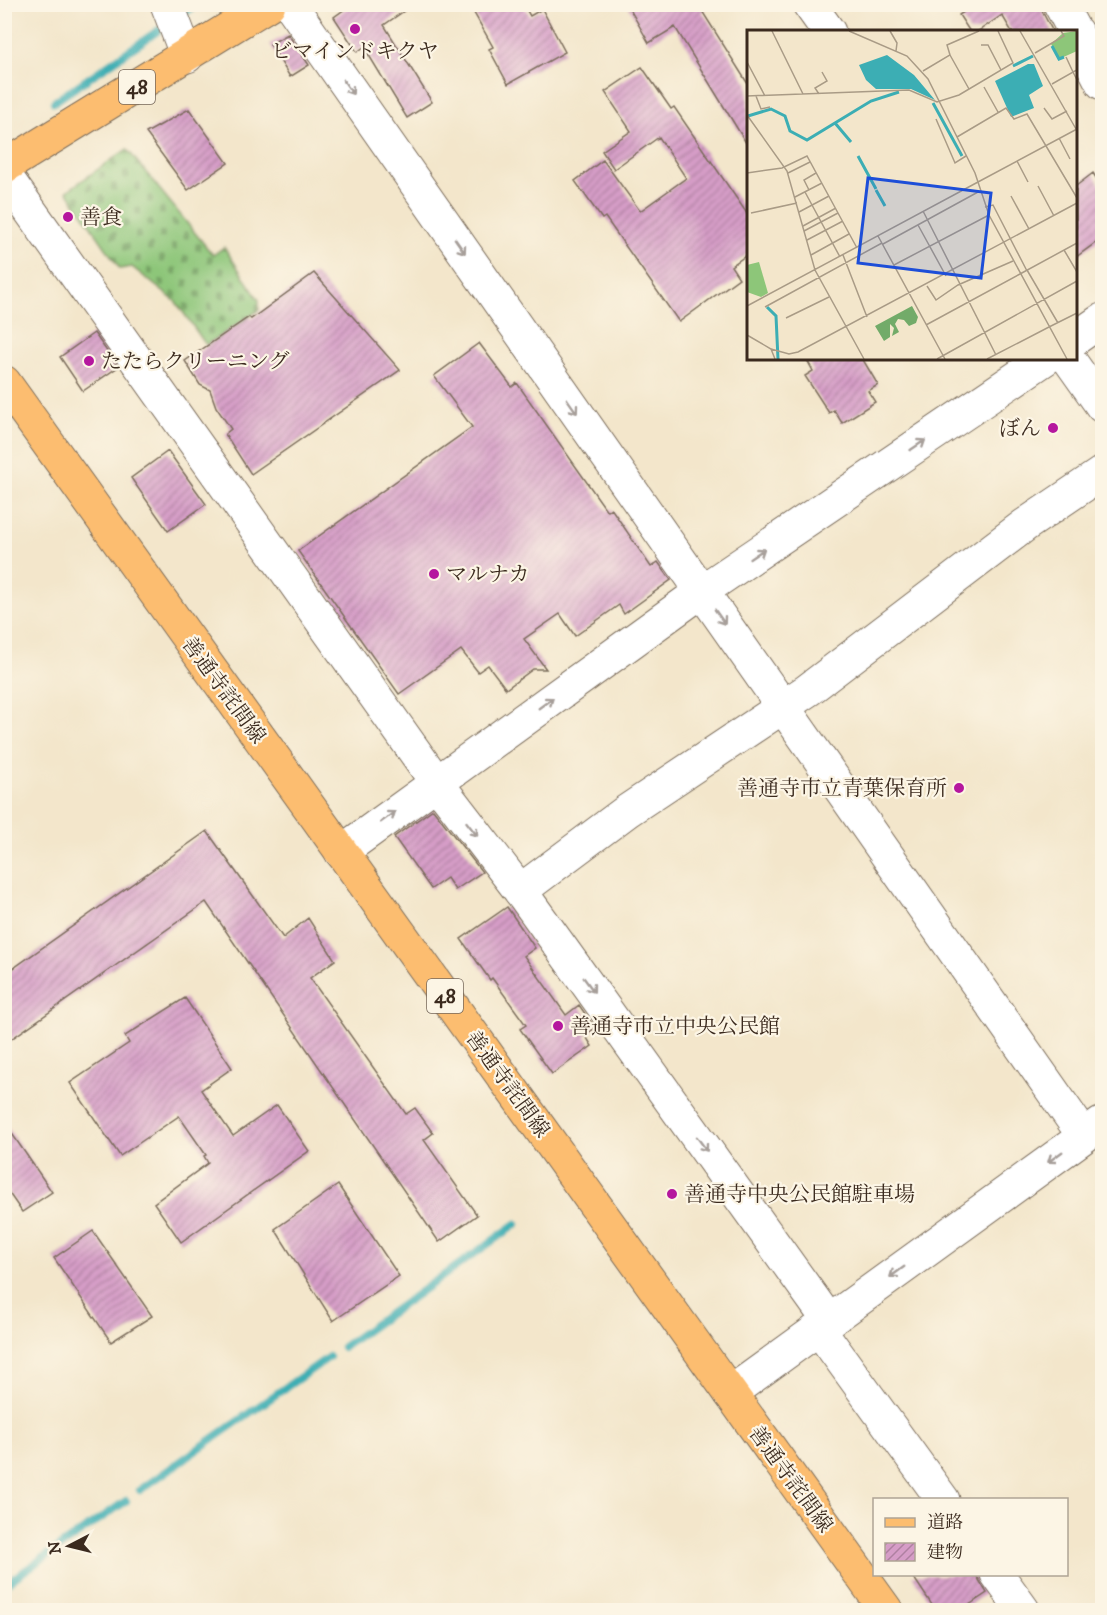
<svg xmlns="http://www.w3.org/2000/svg" width="1107" height="1615" font-family="'IM FELL DW Pica','Noto Serif JP',serif">
<style>
.cemetery{fill:url(#cemetery-stones);stroke:#64784c;stroke-width:1.5}
.lines{fill:none;stroke-linecap:round;stroke-linejoin:round}
.stream{stroke:#3caeb4;stroke-width:8}
.building{fill:url(#building-hatch)}
.street-casing{stroke:#7b6c5b;stroke-width:35}
.primary-casing{stroke:#7b6c5b;stroke-width:35}
.street{stroke:#fff;stroke-width:33}
.primary{stroke:#fcbd6f;stroke-width:33}
.oneway{stroke:#a79f9a}
.poi-dot{fill:#b5179e;stroke:#fcf5e5;stroke-width:2}
.labels{text-anchor:middle;stroke-width:4.5;stroke-linejoin:round;paint-order:stroke}
.shield{fill:#fcf5e5;stroke:#75675a;stroke-width:1.5}
.shield-label{font-size:20px;font-weight:bold;fill:#3b2a1e}
.poi-label{font-size:21px;fill:#3b2a1e;stroke:#fcf5e5;text-anchor:start}
.street-label{font-size:21px;fill:#3b2a1e;stroke:#fcf5e5}
.inset-river{fill:none;stroke:#3caeb4;stroke-width:3}
.inset-road{fill:none;stroke:#a99b86;stroke-width:1.5}
.view{fill:#1d4ed8;fill-opacity:0.15;stroke:#1d4ed8;stroke-width:3}
.inset-edge{fill:none;stroke:#3b2a1e;stroke-width:3}
</style>
<defs>
<pattern id="cemetery-stones" width="16" height="16" patternUnits="userSpaceOnUse" patternTransform="scale(1.5)"><rect width="16" height="16" fill="#8dc679"/><path d="M2 7V4a2 2 0 0 1 4 0v3zM10 15v-3a2 2 0 0 1 4 0v3z" fill="#74a163"/></pattern>
<pattern id="building-hatch" width="6" height="6" patternUnits="userSpaceOnUse" patternTransform="scale(1.5)"><rect width="6" height="6" fill="#d69dc7"/><path d="M-1 1l2-2M0 6l6-6M5 7l2-2" fill="none" stroke="#af80a1"/></pattern>
</defs>
<rect width="100%" height="100%" fill="#fcf5e5"/>
<filter id="ink" filterUnits="userSpaceOnUse"><feTurbulence type="fractalNoise" baseFrequency=".0167" numOctaves="2"/><feDisplacementMap in="SourceGraphic" scale="12" xChannelSelector="R" yChannelSelector="G"/><feConvolveMatrix kernelMatrix="1 2 1 2 8 2 1 2 1" color-interpolation-filters="sRGB"/></filter>
<filter id="wash" filterUnits="userSpaceOnUse"><feTurbulence type="fractalNoise" baseFrequency=".008" numOctaves="4" result="noise"/><feDisplacementMap in="SourceGraphic" scale="24" xChannelSelector="R" yChannelSelector="G"/><feGaussianBlur stdDeviation="1.35" result="paint"/><feColorMatrix in="noise" values="0 0 0 0 0 0 0 0 0 0 0 0 0 0 0 0 0 1.4 0 .05"/><feComposite in="paint" operator="in"/></filter>
<g filter="url(#wash)">
<rect width="100%" height="100%" fill="#f3e6cb"/>
<path class="cemetery" d="M 127,149 L 213,255 L 224,247 L 259,300 L 259,310 L 206,345 L 176,302 L 132,267 L 120,269 L 67,191 Z"/>
<g class="lines">
<path class="stream" d="M 182,15 L 197,4
M 54,102 L 159,30
M 343,1347 L 516,1224
M 140,1490 L 329,1357
M 4,1585 L 126,1501"/>
</g>
<g id="blocks">
<path class="building" d="M 352,4 L 414,4 L 384,25 L 432,102 L 407,118 L 364,47 L 357,52 L 334,17 Z
M 469,4 L 523,4 L 530,16 L 542,9 L 565,52 L 508,84 L 489,49 L 493,47 Z
M 627,4 L 712,4 L 702,11 L 748,84 L 748,146 L 675,27 L 649,43 Z
M 976,4 L 1041,4 L 1043,13 L 1053,32 L 1012,32 L 1002,15 L 977,32 L 970,32 L 959,15 Z
M 288,34 L 309,65 L 290,77 L 270,44 Z
M 642,67 L 671,109 L 674,107 L 748,215 L 748,254 L 731,266 L 739,278 L 679,322 L 605,217 L 602,219 L 575,181 L 603,160 L 640,211 L 686,178 L 659,137 L 614,169 L 602,151 L 631,131 L 605,92 Z
M 189,109 L 228,163 L 188,190 L 146,133 Z
M 1093,173 L 1102,187 L 1102,238 L 1076,257 L 1076,186 Z
M 314,273 L 400,370 L 251,474 L 225,434 L 231,429 L 216,407 L 210,390 L 200,385 L 185,361 L 249,317 L 251,319 Z
M 94,333 L 118,367 L 83,391 L 60,357 Z
M 479,343 L 512,387 L 517,383 L 607,511 L 611,508 L 651,567 L 658,562 L 671,580 L 624,614 L 619,605 L 575,636 L 560,614 L 524,639 L 546,669 L 533,669 L 506,689 L 488,665 L 478,672 L 461,650 L 399,694 L 298,551 L 472,427 L 434,376 Z
M 806,358 L 862,358 L 878,385 L 868,391 L 875,402 L 842,423 L 834,410 L 829,413 L 805,376 L 813,371 Z
M 168,451 L 206,504 L 168,531 L 131,478 Z
M 433,809 L 482,872 L 455,890 L 447,878 L 431,889 L 394,837 Z
M 207,831 L 283,938 L 308,918 L 335,960 L 310,978 L 406,1114 L 415,1108 L 433,1133 L 424,1140 L 477,1215 L 439,1242 L 206,902 L 4,1044 L 4,975 Z
M 507,907 L 535,948 L 524,956 L 566,1015 L 579,1005 L 595,1028 L 585,1035 L 592,1046 L 552,1074 L 520,1029 L 526,1025 L 492,978 L 490,980 L 461,939 Z
M 185,998 L 232,1068 L 201,1090 L 233,1136 L 277,1105 L 309,1151 L 181,1242 L 154,1203 L 208,1163 L 204,1156 L 206,1155 L 179,1116 L 120,1156 L 70,1083 L 129,1043 L 125,1036 Z
M 4,1122 L 52,1192 L 22,1212 L 4,1186 Z
M 338,1185 L 399,1276 L 333,1321 L 275,1229 Z
M 93,1231 L 152,1316 L 111,1342 L 54,1258 Z
M 912,1575 L 976,1575 L 987,1593 L 960,1611 L 936,1611 Z"/>
</g>
</g>
<g filter="url(#ink)">
<use href="#blocks" fill-opacity="0" stroke="#7b6c5b" stroke-width="1.5"/>
<g class="lines">
<g class="street-casing">
<path id="street" d="M 167,4 L 187,56
M 290,4 L 1084,1136
M 809,4 L 829,32
M 1060,4 L 1075,32
M 1076,32 L 1102,83
M 4,174 L 437,783 L 524,896 L 829,1321
M 1076,338 L 1102,320
M 1068,358 L 1102,406
M 341,852 L 702,591 L 1046,358
M 520,891 L 627,811 L 808,690 L 1025,525 L 1102,473
M 819,1329 L 943,1500
M 730,1393 L 1101,1124
M 997,1574 L 1023,1610"/>
</g>
<g class="primary-casing">
<path id="primary" d="M 4,167 L 269,4
M 4,382 L 886,1610"/>
</g>
<use href="#street" class="street"/>
<use href="#primary" class="primary"/>
</g>
<defs><path id="oneway-shaft" d="M-6 0H5M1.5-3L5.5 0L1.5 3" fill="none" stroke-width="1.6" stroke-linecap="round" stroke-linejoin="round" transform="scale(1.5)"/></defs>
<g class="oneway">
<use href="#oneway-shaft" transform="translate(348 87) rotate(55)"/>
<use href="#oneway-shaft" transform="translate(460 246) rotate(55)"/>
<use href="#oneway-shaft" transform="translate(572 406) rotate(55)"/>
<use href="#oneway-shaft" transform="translate(918 445) rotate(-34)"/>
<use href="#oneway-shaft" transform="translate(757 554) rotate(-34)"/>
<use href="#oneway-shaft" transform="translate(720 617) rotate(55)"/>
<use href="#oneway-shaft" transform="translate(546 703) rotate(-36)"/>
<use href="#oneway-shaft" transform="translate(388 817) rotate(-36)"/>
<use href="#oneway-shaft" transform="translate(472 829) rotate(52)"/>
<use href="#oneway-shaft" transform="translate(589 985) rotate(54)"/>
<use href="#oneway-shaft" transform="translate(702 1144) rotate(54)"/>
<use href="#oneway-shaft" transform="translate(1055 1157) rotate(144)"/>
<use href="#oneway-shaft" transform="translate(897 1272) rotate(144)"/>
</g>
</g>
<g class="poi-dot">
<circle cx="355" cy="29" r="6"/>
<circle cx="68" cy="217" r="6"/>
<circle cx="89" cy="361" r="6"/>
<circle cx="1053" cy="428" r="6"/>
<circle cx="434" cy="574" r="6"/>
<circle cx="959" cy="788" r="6"/>
<circle cx="558" cy="1026" r="6"/>
<circle cx="672" cy="1194" r="6"/>
</g>
<g class="labels">
<g class="shield">
<rect x="119" y="70" width="36" height="34" rx="4.5"/>
<rect x="427" y="979" width="36" height="34" rx="4.5"/>
</g>
<g class="shield-label">
<text x="137" y="94">48</text>
<text x="445" y="1003">48</text>
</g>
<g class="poi-label">
<text x="355" y="58" text-anchor="middle">ビマインドキクヤ</text>
<text x="80" y="224">善食</text>
<text x="101" y="368">たたらクリーニング</text>
<text x="1041" y="435" text-anchor="end">ぼん</text>
<text x="446" y="581">マルナカ</text>
<text x="947" y="795" text-anchor="end">善通寺市立青葉保育所</text>
<text x="570" y="1033">善通寺市立中央公民館</text>
<text x="684" y="1201">善通寺中央公民館駐車場</text>
</g>
<g class="street-label">
<text transform="translate(224 690) rotate(54)" y="7">善通寺詫間線</text>
<text transform="translate(508 1084) rotate(54)" y="7">善通寺詫間線</text>
<text transform="translate(791 1479) rotate(54)" y="7">善通寺詫間線</text>
</g>
</g>
<g transform="translate(747 30)">
<rect width="330" height="330" fill="#f3e6cb"/>
<path d="M 330,1 L 330,21 L 312,29 L 304,14 L 316,3 Z" fill="#8dc679"/>
<path d="M 165,276 L 171,287 L 169,293 L 162,296 L 157,290 L 151,289 L 148,294 L 152,302 L 145,306 L 147,298 L 143,294 L 143,307 L 137,311 L 128,296 Z" fill="#72ab69"/>
<path d="M 12,232 L 21,263 L 14,267 L 0,262 L 0,235 Z" fill="#8dc679"/>
<path d="M 140,25 L 167,45 L 188,70 L 164,59 L 129,59 L 119,50 L 112,35 ZM 281,34 L 287,34 L 296,56 L 282,65 L 287,78 L 264,87 L 248,51 Z" fill="#3caeb4"/>
<path class="inset-river" d="M 305,16 L 312,29 L 317,27M 266,36 L 286,26M 186,73 L 215,126M 1,86 L 24,79 L 38,86 L 43,101 L 60,110 L 124,71 L 152,62M 88,93 L 104,112M 111,126 L 129,159M 129,160 L 138,176M 20,277 L 29,286 L 31,329"/>
<path class="inset-road" d="M 25,1 L 56,64M 102,1 L 160,26 L 181,49 L 228,143 L 242,185 L 320,329M 143,1 L 150,13 L 149,21M 273,1 L 329,99M 234,15 L 241,15 L 254,40M 288,23 L 317,6 L 314,1M 203,25 L 222,59M 319,27 L 326,42 L 330,40M 0,32 L 18,66M 176,41 L 203,25 L 200,15 L 232,1M 305,54 L 326,42 L 330,50M 237,57 L 251,82M 72,64 L 68,58 L 80,51 L 75,42M 0,66 L 162,60 L 190,72 L 212,65 L 266,33 L 251,1M 9,66 L 14,79 L 23,77M 297,78 L 305,89 L 320,81M 0,85 L 40,141 L 68,240 L 117,329M 189,89 L 208,133 L 219,126M 210,107 L 259,78 L 267,89 L 280,84 L 330,168M 312,108 L 323,129M 270,131 L 281,152M 0,143 L 35,138 L 60,126 L 110,218M 41,143 L 63,132M 231,152 L 330,99M 291,156 L 307,186M 62,160 L 57,150 L 69,143M 58,162 L 93,227M 264,166 L 282,199M 48,167 L 75,153M 238,177 L 246,175 L 280,241M 176,181 L 249,325M 52,182 L 82,166M 4,183 L 50,173M 171,195 L 199,246M 56,196 L 89,178M 57,201 L 91,183M 131,206 L 198,329M 60,210 L 96,191M 136,214 L 231,162M 317,220 L 330,242M 64,225 L 102,204M 96,225 L 120,287M 147,235 L 242,185M 280,240 L 311,293M 273,244 L 330,213M 180,256 L 189,270 L 211,255 L 266,231M 0,276 L 231,152M 18,277 L 135,213M 39,288 L 82,267M 179,295 L 273,244M 302,297 L 330,283M 0,305 L 24,319 L 28,329M 24,319 L 42,324 L 51,322 L 330,173M 190,329 L 330,251M 240,329 L 302,297"/>
<path class="view" d="M 121,148 L 244,163 L 234,248 L 111,233 Z"/>
<rect width="330" height="330" class="inset-edge"/>
</g>
<rect width="1107" height="1615" fill="none" stroke="#fcf5e5" stroke-width="24"/>
<rect x="873" y="1498" width="195" height="78" fill="#fcf5e5" stroke="#afa495" stroke-width="1.5"/>
<rect x="885" y="1518" width="30" height="9" fill="#fcbd6f" stroke="#afa495" stroke-width="1.5"/>
<text x="927" y="1528" font-size="18" fill="#3b2a1e">道路</text>
<rect x="885" y="1543" width="30" height="18" fill="url(#building-hatch)" stroke="#afa495" stroke-width="1.5"/>
<text x="927" y="1558" font-size="18" fill="#3b2a1e">建物</text>
<g transform="translate(69 1546) rotate(263)" stroke="#fcf5e5" stroke-width="4.5" paint-order="stroke">
<path d="M0-4.5L10 22L0 15L-10 22Z" fill="#3b2a1e"/>
<text y="-9" font-size="16" font-weight="bold" text-anchor="middle" fill="#3b2a1e">N</text>
</g>
</svg>
